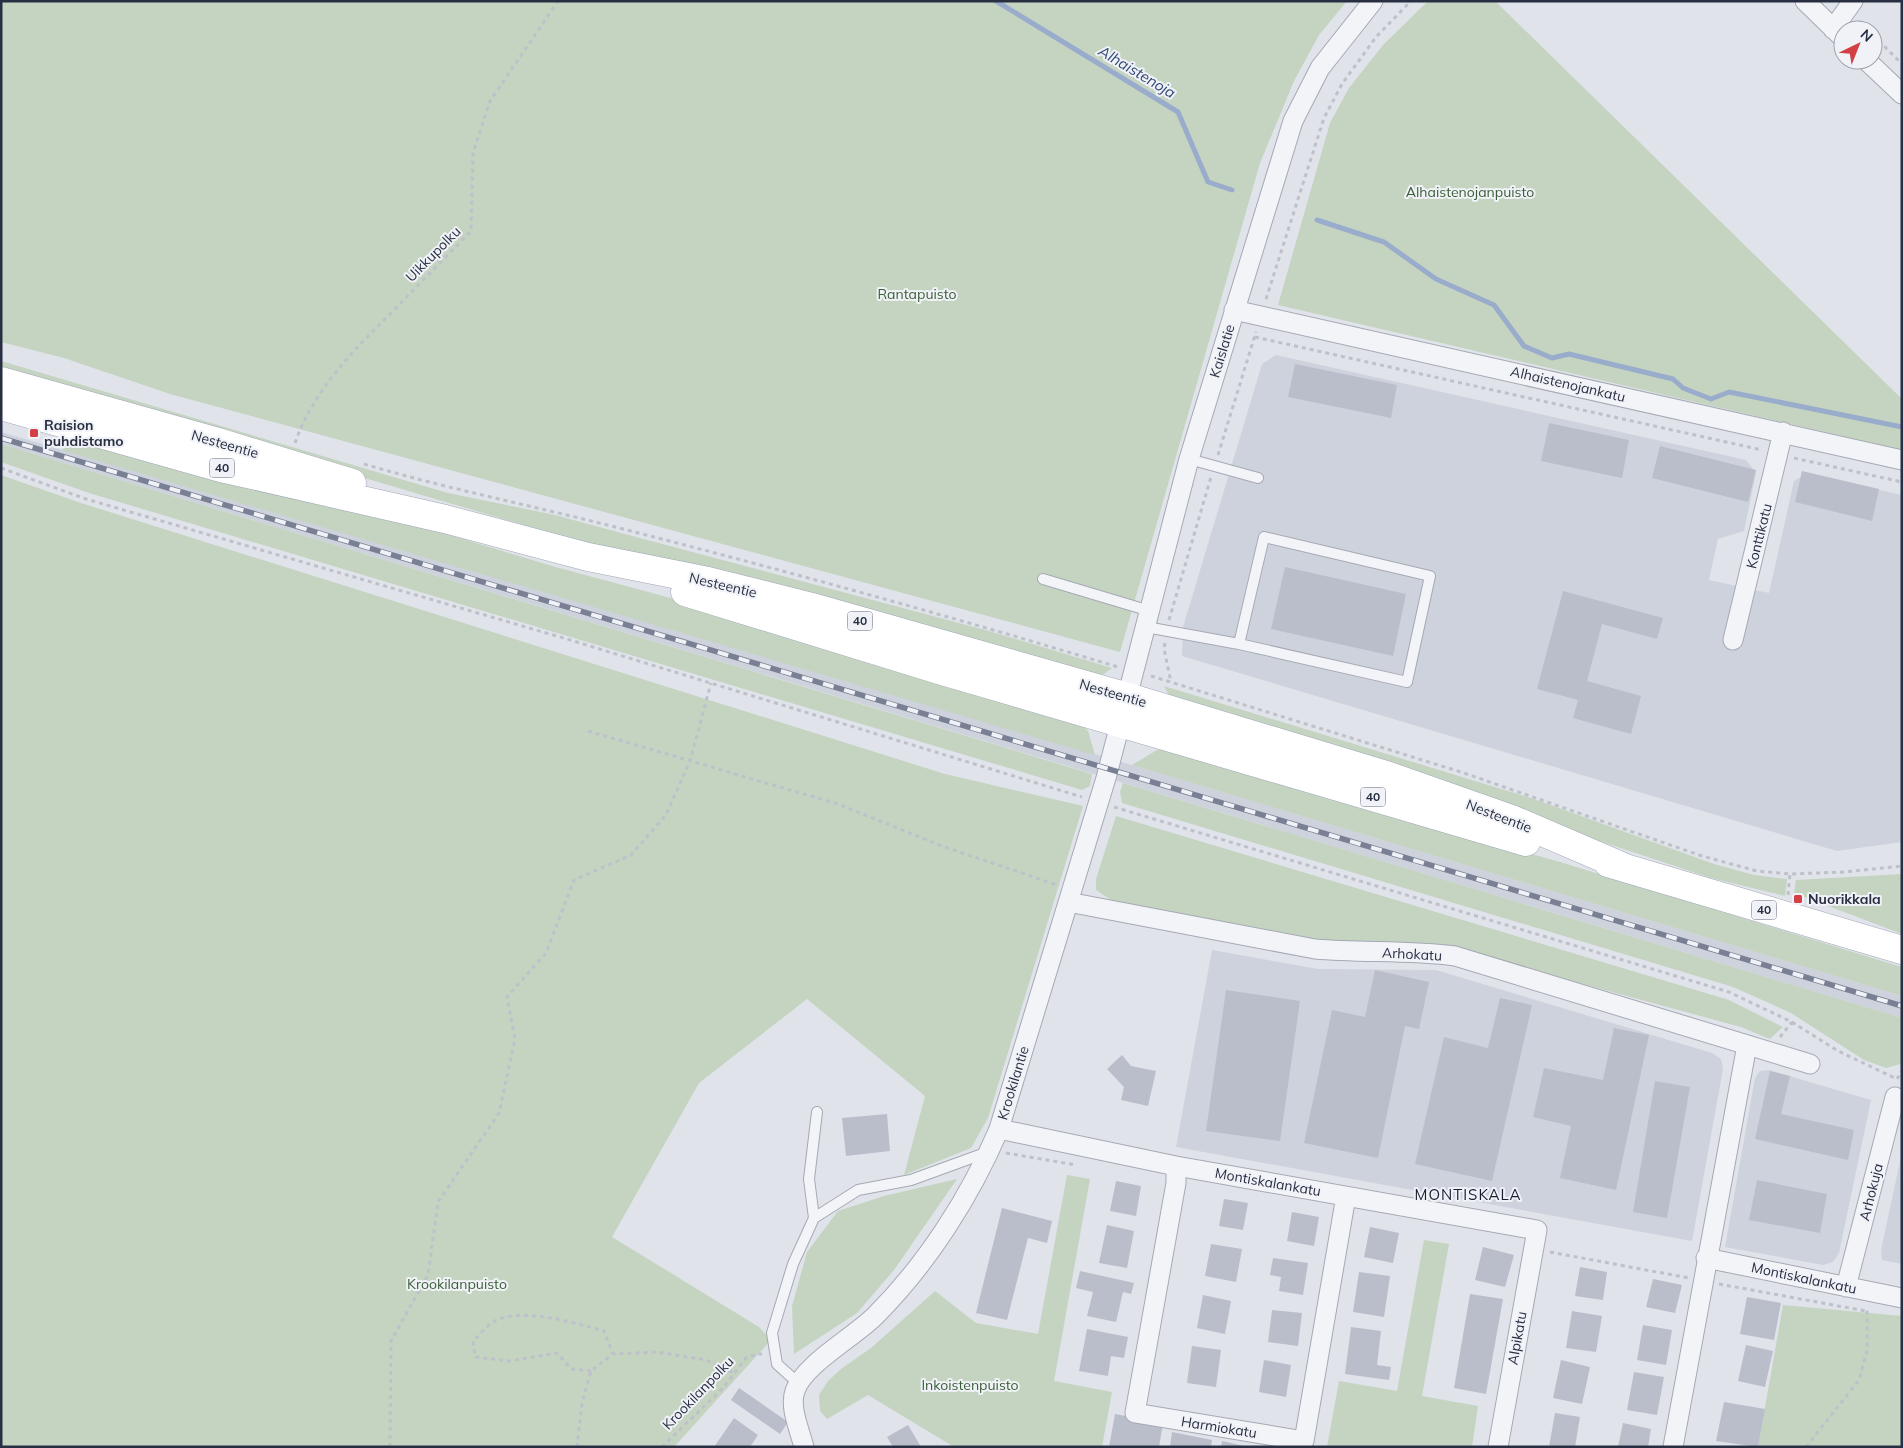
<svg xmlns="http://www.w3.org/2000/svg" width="1903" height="1448" font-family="Mulish,sans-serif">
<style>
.built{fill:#ced2dc}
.green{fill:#c4d4c1}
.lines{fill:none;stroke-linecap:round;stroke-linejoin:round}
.stream{stroke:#9aaccb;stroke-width:5}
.building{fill:#babeca}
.lane-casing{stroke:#a5a9b4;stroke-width:12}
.street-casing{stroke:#a5a9b4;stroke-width:21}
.primary-casing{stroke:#9fa6b6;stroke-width:29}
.path{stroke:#bec1c9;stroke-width:3;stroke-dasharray:4 4;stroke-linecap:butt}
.lane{stroke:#f3f4f8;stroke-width:10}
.street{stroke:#f3f4f8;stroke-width:19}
.primary{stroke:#fff;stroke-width:28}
.rail-casing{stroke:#798094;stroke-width:5.5}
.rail{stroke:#f0f2f7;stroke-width:4;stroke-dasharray:11;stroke-linecap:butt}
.poi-dot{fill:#d34147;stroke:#f0f2f7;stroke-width:2}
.labels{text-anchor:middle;stroke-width:4;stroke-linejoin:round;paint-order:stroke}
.shield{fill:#f0f2f7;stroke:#646a78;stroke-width:1}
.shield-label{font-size:12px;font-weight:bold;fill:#282f42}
.park-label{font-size:14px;fill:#385e35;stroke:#f0f2f7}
.street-label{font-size:14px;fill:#282f42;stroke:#f0f2f7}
.poi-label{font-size:14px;font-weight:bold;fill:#282f42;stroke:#f0f2f7;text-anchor:start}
.water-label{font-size:15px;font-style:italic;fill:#314877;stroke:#f0f2f7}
.neighbourhood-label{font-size:15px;letter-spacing:1px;fill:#1a2033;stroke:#f0f2f7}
</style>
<rect width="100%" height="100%" fill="#e0e3ea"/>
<path class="built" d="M 1276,355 L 1746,460 L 1756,473 L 1744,531 L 1718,539 L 1709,580 L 1769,593 L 1794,481 L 1806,474 L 1902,495 L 1902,842 L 1837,851 L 1182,656 L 1183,627 L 1262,364 Z
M 1,432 L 1132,765 L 1902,996 L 1902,1018 L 1,444 Z
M 1212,950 L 1318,969 L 1436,970 L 1712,1053 L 1721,1059 L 1723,1069 L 1692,1241 L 1176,1147 Z
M 1769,1070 L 1871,1100 L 1839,1253 L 1833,1262 L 1823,1265 L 1725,1247 L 1755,1078 L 1760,1071 Z
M 1902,1152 L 1902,1264 L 1882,1260 L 1881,1250 Z"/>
<path class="green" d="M 1,1 L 1347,1 L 1319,35 L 1294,81 L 1260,163 L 1120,652 L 170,394 L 64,358 L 1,342 Z
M 1428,1 L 1495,1 L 1902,399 L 1902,450 L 1278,305 L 1330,123 L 1349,88 L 1383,45 Z
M 1,361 L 448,493 L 555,515 L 636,537 L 989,631 L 1112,668 L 1104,674 L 1090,678 L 629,556 L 1,371 Z
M 1,444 L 1092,774 L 1090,786 L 1082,790 L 89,493 L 1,462 Z
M 73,444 L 92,444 L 406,522 L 552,566 L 704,607 L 1079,723 L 1088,731 L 1095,755 L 61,450 Z
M 1,475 L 81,503 L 945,774 L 1083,806 L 988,1118 L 971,1148 L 904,1175 L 925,1096 L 807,999 L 699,1083 L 612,1237 L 759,1327 L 771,1340 L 674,1447 L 1,1447 Z
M 1164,686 L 1531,798 L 1714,864 L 1754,875 L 1787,879 L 1785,896 L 1711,878 L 1171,699 Z
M 1157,750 L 1171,750 L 1560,862 L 1902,967 L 1902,996 L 1132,765 Z
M 1123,783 L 1902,1018 L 1902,1060 L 1900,1064 L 1886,1068 L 1864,1060 L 1791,1013 L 1733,987 L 1122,803 L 1120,792 Z
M 1116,816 L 1729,1000 L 1783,1027 L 1770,1039 L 1741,1027 L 1450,948 L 1327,942 L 1111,900 L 1096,890 L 1096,879 Z
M 1902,874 L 1902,934 L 1794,893 L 1796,880 Z
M 1067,1175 L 1090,1179 L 1054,1381 L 1112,1392 L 1102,1447 L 954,1447 L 868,1395 L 827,1419 L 820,1411 L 819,1395 L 828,1381 L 841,1369 L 871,1348 L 935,1291 L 976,1323 L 1038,1334 Z
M 957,1179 L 894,1270 L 857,1313 L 794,1354 L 792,1306 L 807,1252 L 838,1211 L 884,1196 Z
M 1424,1240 L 1449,1244 L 1422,1396 L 1478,1406 L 1472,1447 L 1327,1447 L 1339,1381 L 1397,1391 Z
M 1783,1305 L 1902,1316 L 1902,1447 L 1758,1447 Z"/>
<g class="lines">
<path class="stream" d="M 996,1 L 1178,112 L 1208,182 L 1232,190
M 1317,220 L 1384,242 L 1436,279 L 1494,305 L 1524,346 L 1552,358 L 1569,354 L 1673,379 L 1683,388 L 1711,399 L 1729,392 L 1902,427"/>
</g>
<path class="building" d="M 1295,364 L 1397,385 L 1391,418 L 1288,397 Z
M 1549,423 L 1629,440 L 1622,478 L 1541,461 Z
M 1660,446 L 1756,470 L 1748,502 L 1652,478 Z
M 1802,471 L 1879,489 L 1872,521 L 1795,502 Z
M 1285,567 L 1406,594 L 1393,656 L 1271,629 Z
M 1563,591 L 1663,618 L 1657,639 L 1602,624 L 1587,681 L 1641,696 L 1631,734 L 1573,718 L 1578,700 L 1537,689 Z
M 1375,970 L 1429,982 L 1419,1029 L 1405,1026 L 1378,1158 L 1304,1143 L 1332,1010 L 1365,1017 Z
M 1226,990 L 1300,1001 L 1280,1141 L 1206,1131 Z
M 1500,998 L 1532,1005 L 1492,1181 L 1415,1164 L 1444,1037 L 1488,1048 Z
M 1614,1028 L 1649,1035 L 1616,1190 L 1560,1178 L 1571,1126 L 1533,1117 L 1544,1068 L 1603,1080 Z
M 1122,1055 L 1131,1066 L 1156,1071 L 1148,1106 L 1121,1100 L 1124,1087 L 1107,1069 Z
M 1770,1071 L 1790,1076 L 1781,1114 L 1854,1130 L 1848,1160 L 1755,1139 Z
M 1655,1081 L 1690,1087 L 1667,1218 L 1633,1212 Z
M 887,1114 L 890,1151 L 846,1156 L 842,1118 Z
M 1757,1180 L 1827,1194 L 1820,1233 L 1749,1220 Z
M 1116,1181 L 1141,1186 L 1136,1216 L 1110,1211 Z
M 1224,1199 L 1248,1203 L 1243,1230 L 1219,1226 Z
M 1002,1208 L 1052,1221 L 1047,1243 L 1028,1238 L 1007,1320 L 976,1313 Z
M 1292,1212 L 1319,1217 L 1314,1246 L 1287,1241 Z
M 1107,1225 L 1134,1231 L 1127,1268 L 1099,1263 Z
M 1370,1227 L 1399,1233 L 1393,1263 L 1364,1257 Z
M 1211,1244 L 1242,1249 L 1236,1282 L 1205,1276 Z
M 1483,1247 L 1514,1255 L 1505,1287 L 1475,1280 Z
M 1273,1258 L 1308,1263 L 1303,1295 L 1279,1291 L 1281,1277 L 1270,1275 Z
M 1580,1267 L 1607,1272 L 1603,1300 L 1575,1296 Z
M 1080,1271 L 1134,1283 L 1131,1294 L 1123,1292 L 1116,1322 L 1087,1316 L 1093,1292 L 1076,1288 Z
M 1359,1272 L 1390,1276 L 1384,1317 L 1353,1312 Z
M 1653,1279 L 1682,1285 L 1675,1313 L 1646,1307 Z
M 1470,1294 L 1503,1299 L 1486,1394 L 1454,1388 Z
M 1203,1295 L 1231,1301 L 1225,1334 L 1197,1328 Z
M 1747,1297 L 1781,1303 L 1774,1340 L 1740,1334 Z
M 1272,1310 L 1302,1313 L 1298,1346 L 1268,1342 Z
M 1572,1311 L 1602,1316 L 1596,1352 L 1566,1348 Z
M 1643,1325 L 1672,1330 L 1666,1365 L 1637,1360 Z
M 1351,1327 L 1381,1331 L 1377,1365 L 1391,1367 L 1389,1380 L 1345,1374 Z
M 1087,1329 L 1128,1337 L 1124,1358 L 1111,1356 L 1108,1376 L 1079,1371 Z
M 1746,1345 L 1773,1351 L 1765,1387 L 1738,1381 Z
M 1192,1346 L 1221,1350 L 1216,1387 L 1187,1383 Z
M 1264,1360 L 1291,1365 L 1286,1397 L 1259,1392 Z
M 1561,1360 L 1590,1367 L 1582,1404 L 1553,1398 Z
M 1634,1372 L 1664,1377 L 1657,1415 L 1627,1410 Z
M 739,1388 L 788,1422 L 780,1434 L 731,1400 Z
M 1724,1402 L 1765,1409 L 1758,1447 L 1716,1441 Z
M 1555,1413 L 1580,1417 L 1575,1447 L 1549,1447 Z
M 1115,1414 L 1163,1423 L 1159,1447 L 1109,1447 Z
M 734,1418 L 758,1435 L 750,1447 L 714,1447 Z
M 1623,1423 L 1651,1429 L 1648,1447 L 1618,1447 Z
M 908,1425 L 921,1447 L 893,1447 L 887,1437 Z
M 1172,1432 L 1212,1440 L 1211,1447 L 1170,1447 Z
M 1222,1441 L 1244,1446 L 1244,1447 L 1221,1447 Z"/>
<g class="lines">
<g class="lane-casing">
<path id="lane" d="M 1189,459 L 1258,478
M 1043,579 L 1150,611
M 1146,627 L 1239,644 L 1407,682 L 1430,576 L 1264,537 L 1239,644
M 814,1218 L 809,1179 L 817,1112
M 798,1383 L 777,1364 L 772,1333 L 793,1264 L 814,1218 L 858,1190 L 911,1180 L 988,1152"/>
</g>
<g class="street-casing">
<path id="street" d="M 1805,1 L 1843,38
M 1833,29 L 1853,1
M 1866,60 L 1902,94
M 1234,310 L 1902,460
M 1733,640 L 1783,432
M 1068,902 L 1315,949 C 1362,953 1409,950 1455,956 L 1810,1064
M 999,1129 L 1176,1166 L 1537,1230 L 1498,1447
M 1176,1166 L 1176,1183 L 1135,1413 L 1304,1441 L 1346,1196
M 1706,1258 L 1902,1298
M 1846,1287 L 1895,1097
M 804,1447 C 800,1431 789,1407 795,1391 C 803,1365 854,1337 875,1316 C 927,1264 970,1197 999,1129 L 1106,778 L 1189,459 L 1293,121 L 1320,68 L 1373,1
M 1673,1447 L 1747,1045"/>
</g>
<g class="primary-casing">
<path id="primary" d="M 1,381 L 218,442 L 352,483
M 1,406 L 221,468 L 445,519 L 588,557 L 708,581 L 812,607 L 1128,697 L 1389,776 L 1514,820 L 1626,868
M 685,592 L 939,670 L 1526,842
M 1608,863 L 1902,950"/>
</g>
<path class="path" d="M 1859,21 L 1868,30
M 1873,35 L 1902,64
M 1266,299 L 1324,118 L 1342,84 L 1376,37 L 1411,1
M 1255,337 L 1762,450
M 295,443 C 314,389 354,350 394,310 C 420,283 446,257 471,231 L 473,153 L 490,101 L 558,1
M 1218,455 L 1256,332
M 1794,458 L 1902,482
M 364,464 C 448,489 534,506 619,528 C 787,571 953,617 1118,667
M 1,468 L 86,499 L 567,639 L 1082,797
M 1169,620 L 1211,477
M 1165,643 L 1164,649 L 1171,682
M 1151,676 L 1461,772 L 1702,856 L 1757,871 L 1790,874 L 1844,872 L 1902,866
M 588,731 L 838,804 L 942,846 L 1057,885
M 1114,807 L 1729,992 L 1792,1022 L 1838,1051 L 1897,1079
M 1788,895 L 1790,874
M 1780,1037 L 1792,1022
M 1897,1079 L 1902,1071
M 1006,1153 L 1076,1165
M 1550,1252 L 1689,1278
M 1719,1284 L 1866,1311
M 591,1371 L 571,1369 L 557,1353 L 509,1361 L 475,1357 L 473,1341 C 479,1335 486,1327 493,1322 C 521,1306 575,1323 604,1331 L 613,1354
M 390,1447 L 391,1341 L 428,1275 L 438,1202 L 499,1113 L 515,1039 L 507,997 L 546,953 L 574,880 L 631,855 L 666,815 L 690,761 L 711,683
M 577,1447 L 582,1403 L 591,1371 L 613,1354 L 657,1352 L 706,1360 L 734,1373
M 662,1447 L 724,1387 L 746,1358 L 757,1354 L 762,1354
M 1806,1447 L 1859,1380 L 1867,1351 L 1867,1310"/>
<use href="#lane" class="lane"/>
<use href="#street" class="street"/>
<use href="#primary" class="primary"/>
<g class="rail-casing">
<path id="rail" d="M 1,438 L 1902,1006"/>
</g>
<use href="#rail" class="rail"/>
</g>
<g class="poi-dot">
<rect x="29" y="428" width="10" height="10" rx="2.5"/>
<rect x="1793" y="894" width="10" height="10" rx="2.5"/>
</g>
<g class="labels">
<g class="shield">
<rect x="209.5" y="458.5" width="25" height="19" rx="4"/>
<rect x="847.5" y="611.5" width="25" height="19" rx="4"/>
<rect x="1360.5" y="787.5" width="25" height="19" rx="4"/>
<rect x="1751.5" y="900.5" width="25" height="19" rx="4"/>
</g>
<g class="shield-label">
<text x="222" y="472">40</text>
<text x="860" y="625">40</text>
<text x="1373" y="801">40</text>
<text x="1764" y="914">40</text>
</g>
<g class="park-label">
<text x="1470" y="197">Alhaistenojanpuisto</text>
<text x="917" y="299">Rantapuisto</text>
<text x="457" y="1289">Krookilanpuisto</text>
<text x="970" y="1390">Inkoistenpuisto</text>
</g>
<g class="street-label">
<text transform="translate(433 254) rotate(-45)" y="5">Uikkupolku</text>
<text transform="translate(1222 351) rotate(-73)" y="5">Kaislatie</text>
<text transform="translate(1568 384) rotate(13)" y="5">Alhaistenojankatu</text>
<text transform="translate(225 444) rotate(16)" y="5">Nesteentie</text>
<text transform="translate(1759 536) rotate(-76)" y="5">Konttikatu</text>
<text transform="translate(723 585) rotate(13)" y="5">Nesteentie</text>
<text transform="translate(1113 693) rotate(16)" y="5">Nesteentie</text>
<text transform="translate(1499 816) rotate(21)" y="5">Nesteentie</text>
<text transform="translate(1412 954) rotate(3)" y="5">Arhokatu</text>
<text transform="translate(1013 1083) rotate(-73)" y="5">Krookilantie</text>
<text transform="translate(1268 1182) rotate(10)" y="5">Montiskalankatu</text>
<text transform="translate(1871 1192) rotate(-76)" y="5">Arhokuja</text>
<text transform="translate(1804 1278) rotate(12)" y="5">Montiskalankatu</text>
<text transform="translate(1517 1338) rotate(-80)" y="5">Alpikatu</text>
<text transform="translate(698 1393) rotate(-46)" y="5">Krookilanpolku</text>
<text transform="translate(1219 1427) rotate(9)" y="5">Harmiokatu</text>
</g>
<g class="poi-label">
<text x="44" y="430">Raision<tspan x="44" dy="16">puhdistamo</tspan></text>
<text x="1808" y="904">Nuorikkala</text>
</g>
<g class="water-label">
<text transform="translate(1137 72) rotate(31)" y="5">Alhaistenoja</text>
</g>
<g class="neighbourhood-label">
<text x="1468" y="1200">MONTISKALA</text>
</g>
</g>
<rect width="1903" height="1448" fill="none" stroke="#282f42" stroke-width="5"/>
<g transform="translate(1858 45) rotate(43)"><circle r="24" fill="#f0f2f7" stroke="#a0a4af"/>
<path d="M0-4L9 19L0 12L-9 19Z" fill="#d34147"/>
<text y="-8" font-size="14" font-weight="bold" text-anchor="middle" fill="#282f42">N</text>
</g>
</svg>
